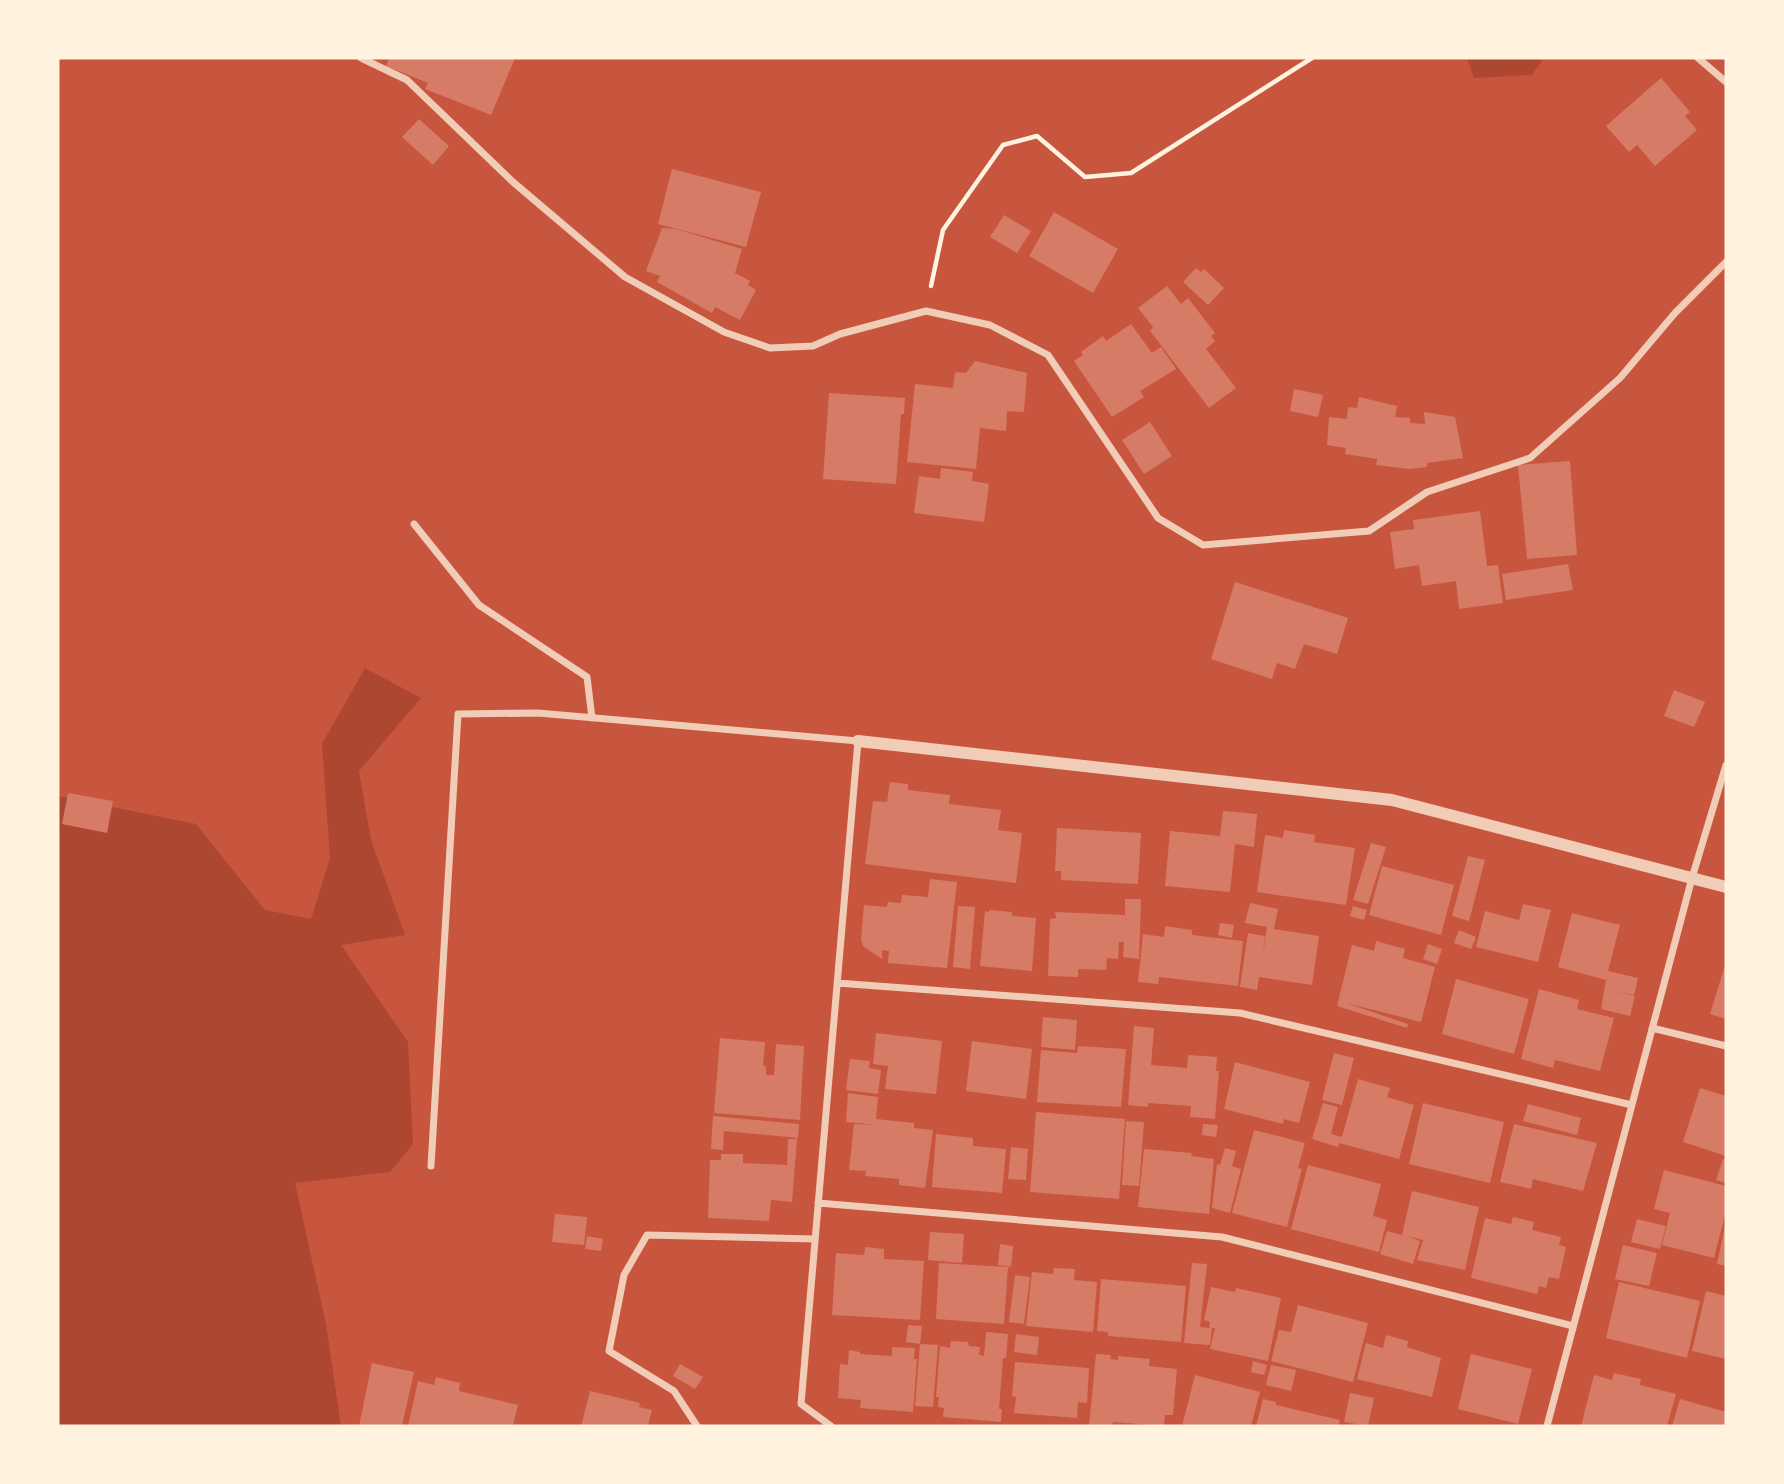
<svg xmlns="http://www.w3.org/2000/svg" width="1784" height="1484" font-family="'IBM Plex Sans',sans-serif">
<style>
.green{fill:#ae4732}
.building{fill:#d67c66}
.lines{fill:none;stroke-linecap:round;stroke-linejoin:round}
.path{stroke:#fff3e0;stroke-width:4.5}
.minor{stroke:#f1ccb7;stroke-width:7}
.tertiary{stroke:#f1ccb7;stroke-width:12}
</style>
<rect width="100%" height="100%" fill="#c8553d"/>
<path class="green" d="M 1467,58 L 1544,58 L 1532,75 L 1474,78 Z
M 365,668 L 421,698 L 359,771 L 371,840 L 405,935 L 341,945 L 408,1042 L 413,1144 L 390,1172 L 295,1183 L 326,1324 L 341,1426 L 58,1426 L 58,796 L 196,824 L 265,910 L 311,919 L 330,858 L 322,744 Z"/>
<path class="building" d="M 389,58 L 515,58 L 491,115 L 425,89 L 428,83 L 386,66 Z
M 1661,78 L 1690,112 L 1685,116 L 1697,130 L 1655,166 L 1637,145 L 1629,152 L 1606,126 Z
M 419,119 L 449,146 L 433,165 L 402,137 Z
M 672,169 L 761,192 L 746,247 L 658,224 Z
M 1054,212 L 1118,249 L 1093,293 L 1029,256 Z
M 1004,215 L 1031,231 L 1017,253 L 990,237 Z
M 662,228 L 676,229 L 742,249 L 735,273 L 750,281 L 748,285 L 756,290 L 740,320 L 715,307 L 712,313 L 657,282 L 660,276 L 646,271 Z
M 1196,268 L 1201,272 L 1204,269 L 1224,288 L 1208,305 L 1183,282 Z
M 1167,286 L 1181,304 L 1188,298 L 1215,333 L 1211,336 L 1215,341 L 1206,349 L 1236,388 L 1209,408 L 1150,331 L 1153,327 L 1138,308 Z
M 1131,324 L 1152,353 L 1161,347 L 1176,369 L 1140,391 L 1144,397 L 1112,417 L 1074,361 L 1083,355 L 1081,352 L 1103,336 L 1106,341 Z
M 975,361 L 1027,373 L 1024,412 L 1007,411 L 1006,431 L 980,428 L 976,469 L 907,462 L 915,384 L 953,388 L 955,372 L 966,373 Z
M 1294,389 L 1323,395 L 1318,417 L 1290,411 Z
M 829,393 L 905,398 L 904,414 L 901,414 L 896,484 L 823,479 Z
M 1359,397 L 1397,406 L 1395,417 L 1410,418 L 1410,423 L 1425,424 L 1424,412 L 1455,417 L 1463,458 L 1427,463 L 1427,467 L 1409,469 L 1376,465 L 1377,459 L 1345,454 L 1346,448 L 1327,445 L 1329,417 L 1347,419 L 1348,407 L 1357,408 Z
M 1150,422 L 1172,456 L 1144,474 L 1122,440 Z
M 1570,461 L 1577,555 L 1527,559 L 1518,465 Z
M 941,468 L 973,472 L 972,481 L 989,484 L 984,522 L 914,513 L 919,476 L 940,479 Z
M 1480,511 L 1487,566 L 1498,565 L 1503,603 L 1459,609 L 1456,581 L 1422,586 L 1419,565 L 1395,569 L 1390,532 L 1414,529 L 1413,520 Z
M 1568,564 L 1573,590 L 1506,600 L 1502,574 Z
M 1235,582 L 1348,618 L 1337,654 L 1304,644 L 1295,669 L 1277,663 L 1272,679 L 1211,659 Z
M 1674,690 L 1705,702 L 1694,727 L 1664,716 Z
M 890,782 L 908,784 L 908,790 L 950,795 L 949,804 L 1001,810 L 998,830 L 1022,833 L 1016,883 L 865,864 L 873,801 L 887,802 Z
M 68,793 L 113,801 L 107,833 L 62,824 Z
M 1223,811 L 1257,814 L 1254,847 L 1235,844 L 1230,892 L 1165,886 L 1170,831 L 1220,836 Z
M 1057,828 L 1141,833 L 1138,884 L 1061,880 L 1061,871 L 1055,871 Z
M 1284,830 L 1315,835 L 1314,842 L 1355,848 L 1346,905 L 1257,892 L 1265,835 L 1283,838 Z
M 1371,843 L 1386,847 L 1368,904 L 1353,900 Z
M 1468,856 L 1485,860 L 1469,921 L 1452,916 Z
M 1382,866 L 1454,885 L 1441,935 L 1369,915 Z
M 930,879 L 957,882 L 947,968 L 888,963 L 889,951 L 882,950 L 882,959 L 863,946 L 861,940 L 864,905 L 887,907 L 888,902 L 901,903 L 902,895 L 928,897 Z
M 1125,899 L 1141,899 L 1139,959 L 1123,957 L 1124,942 L 1119,942 L 1118,959 L 1107,958 L 1106,970 L 1078,969 L 1078,977 L 1048,976 L 1050,919 L 1056,918 L 1055,912 L 1125,915 Z
M 1250,903 L 1278,909 L 1274,929 L 1319,936 L 1312,985 L 1259,977 L 1257,990 L 1240,987 L 1248,933 L 1265,936 L 1263,955 L 1267,927 L 1245,923 Z
M 1523,904 L 1551,910 L 1538,962 L 1476,947 L 1485,911 L 1519,920 Z
M 958,906 L 975,907 L 970,969 L 953,967 Z
M 1353,906 L 1367,910 L 1364,920 L 1350,916 Z
M 989,910 L 1012,912 L 1012,916 L 1036,918 L 1032,971 L 980,966 L 985,911 L 989,912 Z
M 1572,913 L 1620,925 L 1608,971 L 1638,978 L 1634,995 L 1616,992 L 1635,996 L 1630,1016 L 1601,1009 L 1606,980 L 1558,967 Z
M 1220,923 L 1234,925 L 1232,938 L 1218,935 Z
M 1165,926 L 1192,930 L 1192,935 L 1243,941 L 1238,986 L 1159,977 L 1158,984 L 1138,982 L 1143,934 L 1164,937 Z
M 1459,930 L 1476,937 L 1471,949 L 1454,943 Z
M 1376,941 L 1405,949 L 1403,958 L 1435,967 L 1421,1022 L 1346,1003 L 1408,1024 L 1407,1028 L 1337,1006 L 1352,945 L 1374,951 Z
M 1428,944 L 1442,949 L 1437,964 L 1423,959 Z
M 1726,962 L 1726,1019 L 1710,1014 Z
M 1456,979 L 1529,999 L 1514,1054 L 1442,1034 Z
M 1539,989 L 1579,1000 L 1577,1009 L 1614,1018 L 1600,1071 L 1555,1060 L 1553,1068 L 1521,1059 Z
M 1043,1017 L 1077,1020 L 1075,1050 L 1041,1047 Z
M 1134,1026 L 1154,1028 L 1151,1065 L 1187,1068 L 1188,1055 L 1217,1057 L 1216,1071 L 1219,1071 L 1215,1119 L 1190,1117 L 1191,1106 L 1148,1103 L 1148,1107 L 1128,1105 Z
M 876,1033 L 942,1041 L 936,1094 L 885,1089 L 888,1066 L 873,1064 Z
M 720,1038 L 765,1042 L 763,1066 L 766,1066 L 766,1075 L 774,1075 L 776,1044 L 804,1046 L 800,1120 L 714,1113 Z
M 972,1041 L 1032,1049 L 1026,1099 L 966,1091 Z
M 1078,1046 L 1126,1049 L 1121,1107 L 1037,1102 L 1041,1050 L 1077,1053 Z
M 1334,1053 L 1354,1058 L 1342,1105 L 1322,1100 Z
M 850,1059 L 870,1061 L 869,1068 L 881,1070 L 878,1094 L 846,1090 Z
M 1235,1062 L 1310,1082 L 1299,1123 L 1284,1119 L 1283,1124 L 1224,1109 Z
M 1358,1079 L 1390,1088 L 1387,1097 L 1414,1105 L 1399,1159 L 1339,1143 L 1338,1147 L 1312,1139 L 1323,1103 L 1338,1107 L 1331,1134 L 1342,1137 Z
M 1700,1088 L 1726,1096 L 1726,1156 L 1683,1142 Z
M 848,1093 L 878,1097 L 876,1119 L 914,1123 L 914,1128 L 933,1130 L 925,1188 L 899,1185 L 899,1179 L 865,1176 L 866,1171 L 849,1170 L 854,1124 L 876,1125 L 846,1122 Z
M 1423,1103 L 1504,1122 L 1490,1183 L 1409,1164 Z
M 1528,1104 L 1581,1118 L 1577,1135 L 1523,1121 Z
M 1036,1112 L 1125,1119 L 1119,1199 L 1030,1192 Z
M 713,1116 L 799,1124 L 798,1138 L 724,1131 L 723,1150 L 711,1149 Z
M 1126,1121 L 1144,1122 L 1139,1186 L 1122,1185 Z
M 1203,1124 L 1218,1125 L 1216,1137 L 1202,1135 Z
M 1514,1124 L 1597,1143 L 1583,1191 L 1533,1179 L 1531,1189 L 1500,1182 Z
M 1254,1130 L 1305,1143 L 1298,1168 L 1302,1169 L 1287,1227 L 1232,1213 Z
M 936,1134 L 973,1138 L 973,1146 L 1006,1149 L 1002,1193 L 932,1187 Z
M 788,1139 L 797,1139 L 792,1202 L 771,1200 L 769,1221 L 708,1218 L 710,1160 L 721,1160 L 721,1154 L 743,1154 L 743,1163 L 787,1165 Z
M 1011,1147 L 1028,1149 L 1026,1180 L 1008,1179 Z
M 1225,1148 L 1236,1151 L 1232,1166 L 1241,1169 L 1230,1213 L 1212,1208 L 1217,1164 L 1220,1165 Z
M 1144,1149 L 1192,1153 L 1191,1156 L 1214,1159 L 1209,1214 L 1138,1207 Z
M 1723,1159 L 1726,1160 L 1726,1183 L 1716,1180 Z
M 1308,1165 L 1381,1184 L 1373,1216 L 1387,1220 L 1379,1252 L 1291,1229 Z
M 1664,1170 L 1726,1186 L 1726,1211 L 1714,1258 L 1662,1245 L 1670,1213 L 1654,1209 Z
M 1412,1191 L 1479,1207 L 1465,1270 L 1417,1260 L 1423,1240 L 1407,1236 L 1420,1241 L 1413,1264 L 1380,1254 L 1387,1231 L 1402,1235 Z
M 555,1214 L 587,1217 L 584,1245 L 552,1242 Z
M 1513,1217 L 1534,1222 L 1532,1230 L 1561,1237 L 1559,1245 L 1566,1247 L 1559,1279 L 1549,1277 L 1546,1288 L 1539,1286 L 1537,1294 L 1471,1278 L 1485,1218 L 1511,1224 Z
M 1637,1219 L 1666,1226 L 1660,1249 L 1631,1242 Z
M 1725,1226 L 1726,1226 L 1726,1266 L 1717,1264 Z
M 930,1232 L 964,1234 L 962,1263 L 928,1260 Z
M 587,1236 L 603,1239 L 601,1251 L 585,1249 Z
M 1000,1244 L 1013,1246 L 1011,1267 L 998,1265 Z
M 1623,1245 L 1657,1253 L 1649,1286 L 1615,1279 Z
M 865,1247 L 884,1249 L 884,1259 L 924,1261 L 920,1320 L 832,1315 L 836,1253 L 864,1255 Z
M 939,1263 L 1008,1267 L 1004,1324 L 936,1319 Z
M 1192,1263 L 1207,1264 L 1200,1327 L 1209,1328 L 1210,1322 L 1204,1320 L 1211,1287 L 1235,1292 L 1236,1288 L 1281,1298 L 1268,1361 L 1210,1349 L 1215,1328 L 1212,1328 L 1210,1345 L 1184,1343 Z
M 1054,1268 L 1075,1269 L 1074,1280 L 1097,1282 L 1093,1332 L 1026,1326 L 1032,1272 L 1053,1274 Z
M 1015,1275 L 1030,1277 L 1024,1324 L 1009,1322 Z
M 1101,1279 L 1186,1286 L 1181,1342 L 1108,1336 L 1108,1332 L 1097,1331 Z
M 1619,1282 L 1700,1301 L 1687,1358 L 1606,1338 Z
M 1706,1291 L 1726,1296 L 1726,1359 L 1692,1351 Z
M 1298,1305 L 1368,1323 L 1353,1382 L 1271,1361 L 1279,1330 L 1291,1332 Z
M 908,1325 L 922,1326 L 920,1344 L 938,1345 L 933,1407 L 915,1406 L 920,1344 L 906,1342 Z
M 986,1332 L 1008,1334 L 1006,1358 L 1003,1358 L 999,1409 L 1002,1409 L 1001,1422 L 943,1417 L 944,1408 L 938,1407 L 939,1397 L 936,1397 L 940,1346 L 950,1348 L 951,1341 L 968,1342 L 969,1346 L 980,1347 L 979,1355 L 984,1356 Z
M 1016,1334 L 1039,1337 L 1037,1355 L 1014,1352 Z
M 1386,1335 L 1408,1341 L 1407,1347 L 1441,1358 L 1432,1397 L 1357,1379 L 1366,1343 L 1383,1348 Z
M 892,1347 L 915,1348 L 914,1359 L 917,1359 L 913,1412 L 860,1408 L 861,1400 L 838,1398 L 840,1364 L 848,1365 L 849,1350 L 860,1352 L 860,1354 L 892,1356 Z
M 1096,1354 L 1111,1355 L 1110,1359 L 1118,1360 L 1118,1356 L 1150,1359 L 1149,1366 L 1177,1369 L 1173,1415 L 1165,1415 L 1164,1426 L 1113,1422 L 1112,1426 L 1089,1426 Z
M 1471,1354 L 1532,1369 L 1518,1424 L 1458,1409 Z
M 1253,1361 L 1267,1365 L 1264,1375 L 1251,1372 Z
M 1015,1362 L 1089,1368 L 1087,1403 L 1078,1402 L 1077,1418 L 1014,1413 L 1016,1397 L 1012,1396 Z
M 372,1363 L 414,1372 L 402,1426 L 359,1426 Z
M 680,1364 L 703,1377 L 695,1389 L 673,1376 Z
M 1271,1365 L 1296,1370 L 1291,1391 L 1266,1385 Z
M 1614,1373 L 1641,1379 L 1640,1385 L 1676,1394 L 1667,1426 L 1581,1426 L 1594,1375 L 1612,1380 Z
M 1195,1375 L 1260,1392 L 1251,1426 L 1182,1426 Z
M 436,1377 L 460,1383 L 459,1391 L 518,1405 L 513,1426 L 408,1426 L 418,1381 L 434,1385 Z
M 590,1391 L 640,1403 L 639,1407 L 652,1410 L 648,1426 L 581,1426 Z
M 1350,1393 L 1374,1398 L 1368,1426 L 1344,1422 Z
M 1263,1399 L 1276,1402 L 1276,1405 L 1340,1420 L 1338,1426 L 1256,1426 Z
M 1680,1399 L 1726,1412 L 1726,1426 L 1672,1426 Z"/>
<g class="lines">
<path class="path" d="M 931,286 L 943,230 L 1003,145 L 1037,136 L 1085,177 L 1131,173 L 1312,58"/>
<path class="minor" d="M 361,58 L 407,80 L 513,182 L 625,277 L 724,332 L 770,348 L 813,346 L 840,334 L 926,311 L 990,325 L 1048,355 L 1158,518 L 1203,545 L 1369,531 L 1427,492 L 1530,458 L 1620,378 L 1675,313 L 1726,262
M 1698,58 L 1726,82
M 414,524 L 479,605 L 587,677 L 592,718
M 837,983 L 1240,1013 L 1632,1105
M 1652,1028 L 1726,1046
M 431,1166 L 458,714 L 538,713 L 858,741 L 801,1404 L 831,1426
M 818,1203 L 1222,1237 L 1573,1326
M 697,1426 L 674,1391 L 609,1351 L 624,1275 L 647,1235 L 815,1239
M 1547,1426 L 1692,878 L 1726,765"/>
<path class="tertiary" d="M 858,741 L 1392,800 L 1726,887"/>
</g>
<rect width="1784" height="1484" fill="none" stroke="#fff3e0" stroke-width="119"/>
</svg>
